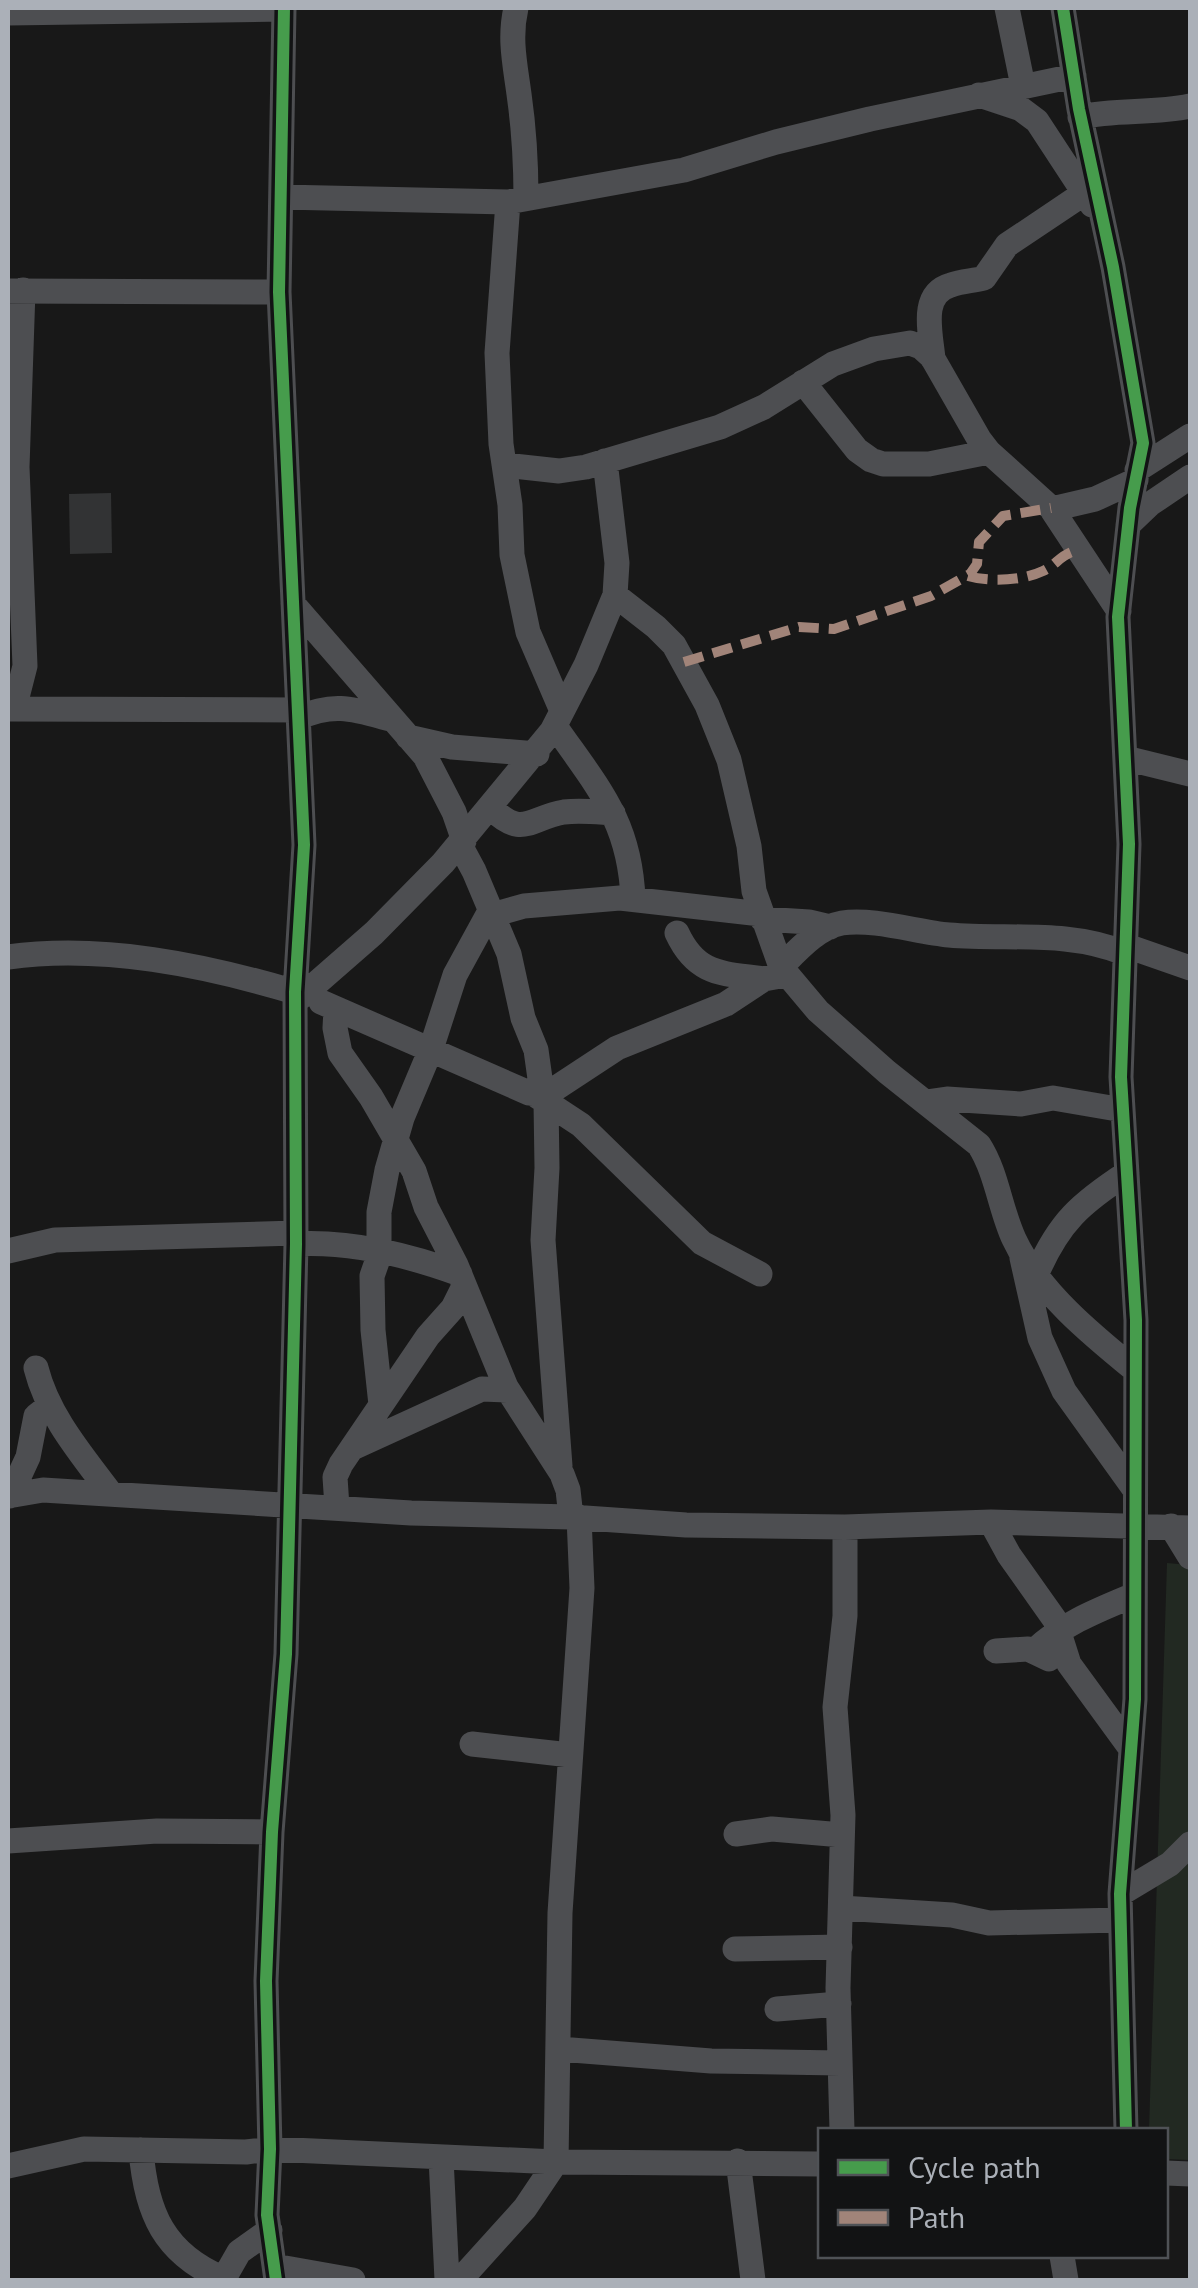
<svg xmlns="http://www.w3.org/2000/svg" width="1198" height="2288" font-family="'PT Sans',sans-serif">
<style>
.green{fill:#222922}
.building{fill:#323334}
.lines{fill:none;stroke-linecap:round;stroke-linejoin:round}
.minor{stroke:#4d4e51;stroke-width:25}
.quiet{stroke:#a18479;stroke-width:10;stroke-dasharray:20 10;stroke-linecap:butt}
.cycleway-casing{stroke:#121314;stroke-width:19}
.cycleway{stroke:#469c4c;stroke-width:12}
</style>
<rect width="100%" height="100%" fill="#181818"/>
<path class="green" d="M 1167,1563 L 1190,1565 L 1190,2160 L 1166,2159 L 1166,2130 L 1149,2130 Z"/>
<path class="building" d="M 111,493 L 112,553 L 70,554 L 69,494 Z"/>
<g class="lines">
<path class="minor" d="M 516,8 C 509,38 515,64 519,94 C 524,129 526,163 526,198
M 1007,8 L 1023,86
M 1063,8 L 1079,109 L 1113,267 L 1143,443 L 1130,508 L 1118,617 L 1129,844 L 1121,1077 L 1136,1320 L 1135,1699 L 1120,1894 L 1126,2130
M 8,13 L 284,9
M 979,95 L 1021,109 L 1037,121 L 1092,205
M 1080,117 C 1117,109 1153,114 1190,106
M 281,197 L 508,202 L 684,170 L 776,142 L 870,119 L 1074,76
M 508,202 L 497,353 L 501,444 L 510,505 L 512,555 L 528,632 L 562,711
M 9,291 L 279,292
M 933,359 C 931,334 919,294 951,285 C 962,281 973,281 984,278 L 1007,245 L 1083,194
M 803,382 L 857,450 L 871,460 L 883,464 L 929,464 L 989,452
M 504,465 L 559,471 L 586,467 L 720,427 L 764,407 L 833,364 L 874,349 L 910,343 L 921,347 L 932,357 L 979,439 L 989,452 L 1051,508 L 1119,611
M 1137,470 L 1190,436
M 1052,509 L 1095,499 L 1136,480
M 1128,525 L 1150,504 L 1190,477
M 615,595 L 656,627 L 674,645 L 707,705 L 729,760 L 749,846 L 754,891 L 781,967 L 818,1011 L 887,1072 L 979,1145 C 997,1173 1000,1209 1014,1239 C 1038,1291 1092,1335 1135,1370
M 293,604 L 425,756 L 454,812 L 464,841
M 8,709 L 297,710
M 14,709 L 25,666 L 17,467 L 23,290
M 298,718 C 334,702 353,709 390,719
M 555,726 C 598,788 630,821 633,899
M 408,737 L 452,747 L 537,754
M 1125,758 L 1190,774
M 491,808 C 523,839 529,818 564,812 C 581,810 597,812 613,813
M 460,845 L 474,871 L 509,954 L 523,1018 L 536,1050 L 542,1093
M 492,915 L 524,906 L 620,898 L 761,914
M 762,919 L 809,922 L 830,927
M 677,933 C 697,976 723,973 764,979
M 1124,945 L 1190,968
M 8,957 C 103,944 204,965 295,992
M 781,967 C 797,951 818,927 842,923 C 873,918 917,932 949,935 C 1008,940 1068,930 1124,953
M 295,1002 L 374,933 L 443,863 L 552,731 L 586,665 L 615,595 L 617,563 L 605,461
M 321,1002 L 529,1093 L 547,1094 L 617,1048 L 726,1004 L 764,979 L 786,975
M 336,1009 L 335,1028 L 340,1053 L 371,1097 L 414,1171 L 426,1207 L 456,1265 L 506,1387 L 562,1474 L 568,1490 L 571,1517
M 537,1096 L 581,1125 L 702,1243 L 760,1274
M 546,1102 L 547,1168 L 543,1240 L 560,1466
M 926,1102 L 947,1099 L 1021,1104 L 1053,1098 L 1123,1110
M 296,1244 C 351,1241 408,1255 460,1274
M 8,1251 L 55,1240 L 296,1233
M 1022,1258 L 1040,1338 L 1064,1391 L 1135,1490
M 1037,1273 C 1059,1222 1081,1203 1127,1173
M 36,1368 C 48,1416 82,1455 111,1494
M 381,1405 L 373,1330 L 372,1276 L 379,1256 L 379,1212 L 387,1170 L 402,1118 L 431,1049 L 455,975 L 490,911
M 355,1447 L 482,1389 L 507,1390
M 8,1496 L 43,1490 L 411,1513 L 571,1517 L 686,1525 L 845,1527 L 991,1522 L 1190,1528
M 10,1496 L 28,1457 L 36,1416 L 50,1405
M 337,1507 L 335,1477 L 341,1464 L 428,1336 L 453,1308 L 464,1286
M 991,1522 L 1009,1555 L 1055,1620 L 1069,1664 L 1131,1749
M 1171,1526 L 1190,1557
M 996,1651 L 1028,1649 L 1049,1659
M 1034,1651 C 1062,1624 1098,1610 1134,1595
M 472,1744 L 570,1755
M 736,1834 L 772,1829 L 842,1835
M 8,1841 L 157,1831 L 272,1832
M 1120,1894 L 1170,1864 L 1190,1844
M 841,1908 L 952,1915 L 989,1923 L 1120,1920
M 735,1949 L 840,1947
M 777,2009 L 839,2004
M 559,2049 L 711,2061 L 840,2063
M 842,2130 L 838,1988 L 843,1815 L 835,1707 L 845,1616 L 845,1527
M 141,2150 C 146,2213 164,2254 224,2279
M 441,2158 L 447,2280
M 738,2161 L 753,2280
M 8,2166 L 84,2149 L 246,2152 L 270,2149 L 556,2162 L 820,2164
M 1166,2173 L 1190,2174
M 1062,2256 L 1066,2280
M 274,2266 L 353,2280
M 223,2280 L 239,2252 L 270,2230
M 276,2280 L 267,2215 L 270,2149 L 266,1981 L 272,1832 L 286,1654 L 296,1244 L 295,992 L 304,845 L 279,292 L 284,8
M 460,2280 L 525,2208 L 556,2162 L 560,1913 L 582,1588 L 579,1517"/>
<path class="quiet" d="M 968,576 C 988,582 1022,581 1043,571 C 1058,564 1059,555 1078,550
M 684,662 L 799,627 L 834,629 L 931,596 L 970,574 L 977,564 L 979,542 L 1003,516 L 1051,508"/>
<g class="cycleway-casing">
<path id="cycleway" d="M 1063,8 L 1079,109 L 1113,267 L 1143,443 L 1130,508 L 1118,617 L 1129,844 L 1121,1077 L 1136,1320 L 1135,1699 L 1120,1894 L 1126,2130
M 276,2280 L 267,2215 L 270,2149 L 266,1981 L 272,1832 L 286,1654 L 296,1244 L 295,992 L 304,845 L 279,292 L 284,8"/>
</g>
<use href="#cycleway" class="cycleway"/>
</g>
<rect width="1198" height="2288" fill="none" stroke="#abb0b8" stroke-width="20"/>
<rect x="818" y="2128" width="350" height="130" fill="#121314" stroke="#4f5256" stroke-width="2.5"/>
<rect x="838" y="2160" width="50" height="15" fill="#469c4c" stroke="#4f5256" stroke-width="2.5"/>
<text x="908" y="2178" font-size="30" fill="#abb0b8">Cycle path</text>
<rect x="838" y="2210" width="50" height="15" fill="#a18479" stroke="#4f5256" stroke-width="2.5"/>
<text x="908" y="2228" font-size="30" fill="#abb0b8">Path</text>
</svg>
